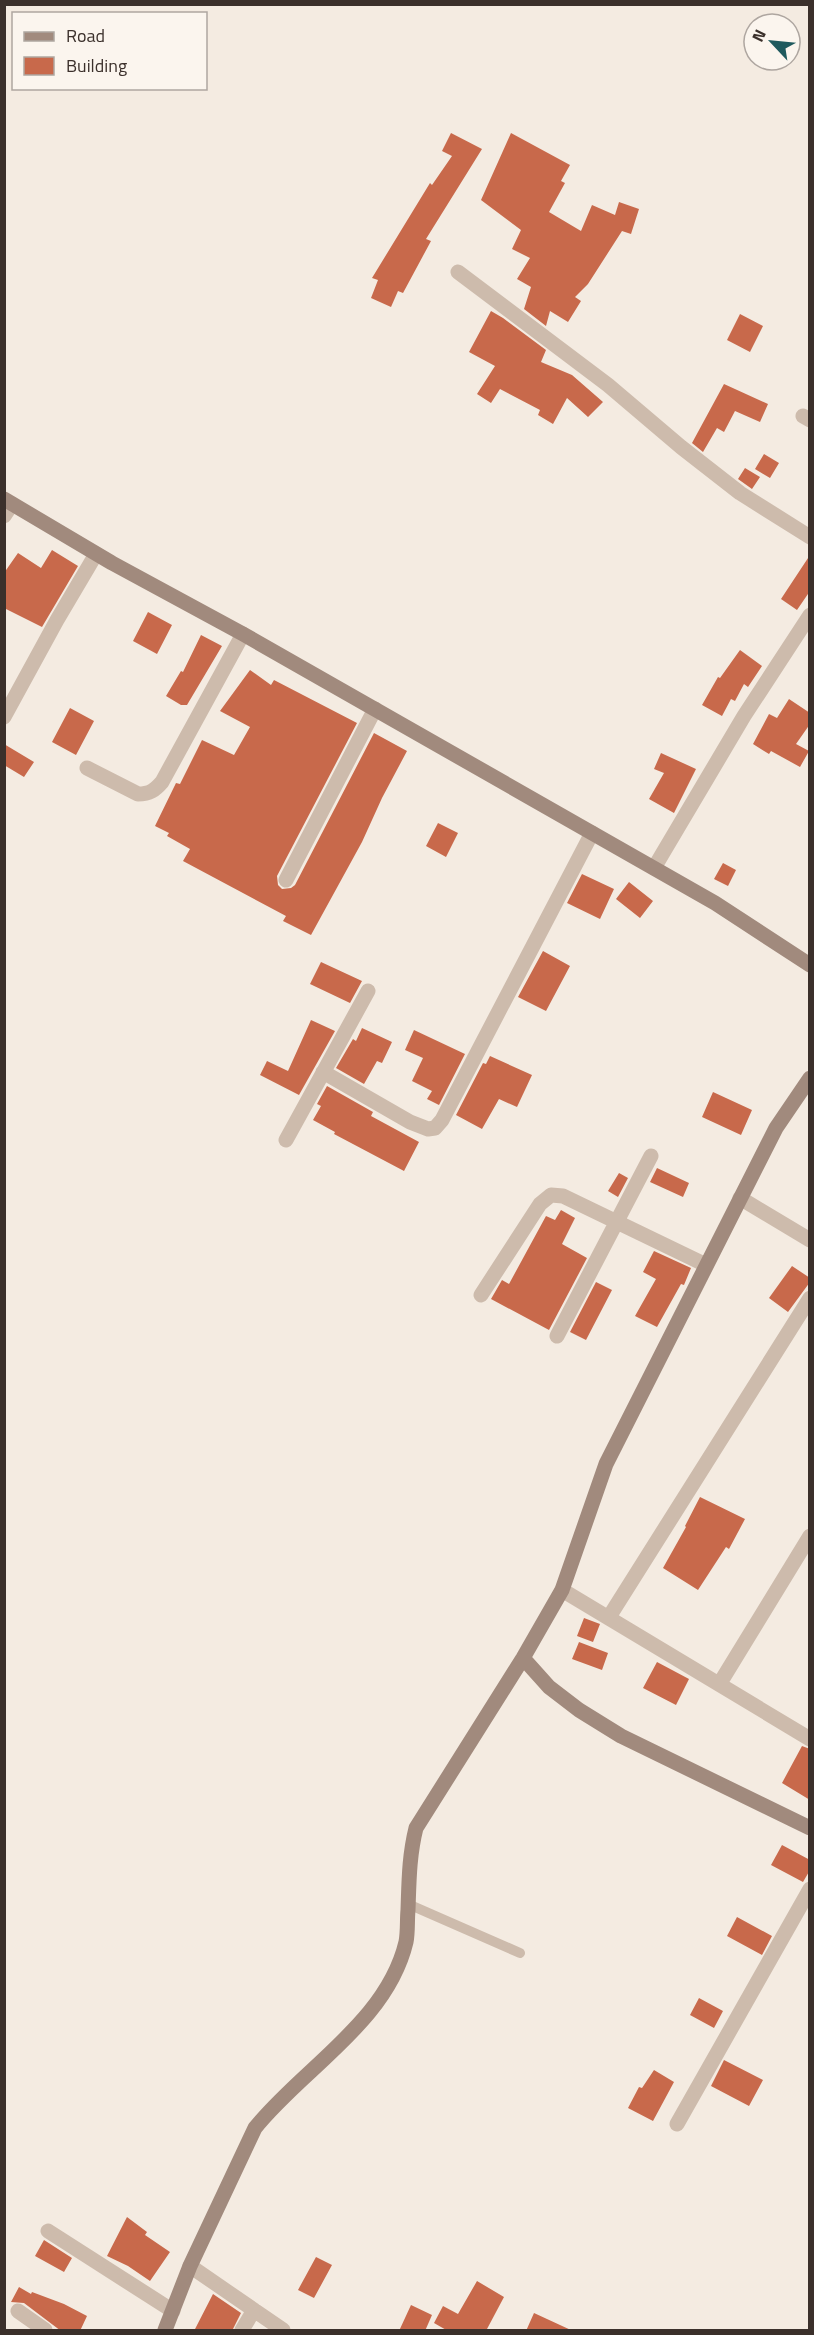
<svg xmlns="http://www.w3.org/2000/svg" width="814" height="2335" font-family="'Titillium Web',sans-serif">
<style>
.building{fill:#c8694b}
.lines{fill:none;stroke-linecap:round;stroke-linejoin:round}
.lane{stroke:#cdbbac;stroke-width:10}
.street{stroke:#cdbbac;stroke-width:15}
.secondary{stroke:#a18a7d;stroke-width:15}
</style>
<rect width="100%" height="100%" fill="#f4ebe1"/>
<path class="building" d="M 451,133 L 482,149 L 426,239 L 431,241 L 403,293 L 398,291 L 391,307 L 371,298 L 378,280 L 372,278 L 430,183 L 432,185 L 452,156 L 442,151 Z
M 511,133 L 570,165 L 561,181 L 565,183 L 549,212 L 581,231 L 592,205 L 615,215 L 619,202 L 639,209 L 631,234 L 622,231 L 588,284 L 575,297 L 581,301 L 568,322 L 550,311 L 546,326 L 524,309 L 531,287 L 517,279 L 530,258 L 512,249 L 521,230 L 481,200 Z
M 491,311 L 503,318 L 546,350 L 541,362 L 572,375 L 603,402 L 588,417 L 567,398 L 553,424 L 538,415 L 540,410 L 500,389 L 491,403 L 477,394 L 495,366 L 469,352 Z
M 740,314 L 763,326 L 750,352 L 727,340 Z
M 724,384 L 768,404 L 760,422 L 735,411 L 724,432 L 717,428 L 703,452 L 692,443 Z
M 764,454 L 779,463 L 770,478 L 755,469 Z
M 745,468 L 760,477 L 752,489 L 738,479 Z
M 52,550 L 78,566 L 42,627 L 4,608 L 4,573 L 18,553 L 41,568 Z
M 810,555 L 810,591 L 797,610 L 781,599 Z
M 148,612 L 172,625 L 157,654 L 133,641 Z
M 201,635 L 222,646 L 187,705 L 181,705 L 166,696 L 181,671 L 183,672 Z
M 740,650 L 762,666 L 748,687 L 744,684 L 735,701 L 731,699 L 722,716 L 702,705 L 718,677 L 720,678 Z
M 250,670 L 271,685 L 274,680 L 357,723 L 277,876 L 278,885 L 282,889 L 291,888 L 295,885 L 374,733 L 407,751 L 382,798 L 362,842 L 311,935 L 283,921 L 286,916 L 183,861 L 190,849 L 167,836 L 169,833 L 155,826 L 176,783 L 180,784 L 202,740 L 234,755 L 250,727 L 220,711 Z
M 789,699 L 810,713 L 810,724 L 796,744 L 809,751 L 800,767 L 771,751 L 769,754 L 753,744 L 769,714 L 777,718 Z
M 70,708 L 94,721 L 76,755 L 52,742 Z
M 4,744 L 34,762 L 24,777 L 4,765 Z
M 661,753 L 696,769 L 674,813 L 649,799 L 664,773 L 654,769 Z
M 438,823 L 458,833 L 446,857 L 426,846 Z
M 723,863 L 736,870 L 728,886 L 714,879 Z
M 582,874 L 614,889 L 600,919 L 567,903 Z
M 629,882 L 653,901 L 640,918 L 616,899 Z
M 543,951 L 570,966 L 546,1011 L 518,997 Z
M 321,962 L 362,981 L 350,1003 L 310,984 Z
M 311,1020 L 335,1031 L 299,1095 L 260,1075 L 267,1061 L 288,1071 Z
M 362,1028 L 392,1042 L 382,1063 L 377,1061 L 364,1084 L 336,1068 L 353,1039 L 356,1041 Z
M 414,1030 L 465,1054 L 439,1105 L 427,1099 L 432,1091 L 412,1081 L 423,1058 L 405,1050 Z
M 490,1056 L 532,1075 L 517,1107 L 499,1099 L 482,1129 L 456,1115 L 483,1063 L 486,1064 Z
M 327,1086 L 373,1112 L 371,1116 L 419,1142 L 404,1171 L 334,1134 L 335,1132 L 313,1120 L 321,1106 L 317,1104 Z
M 713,1092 L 752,1110 L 741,1135 L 702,1117 Z
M 657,1168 L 689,1183 L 683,1197 L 650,1182 Z
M 619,1173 L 628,1178 L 618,1197 L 608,1191 Z
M 561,1210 L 575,1218 L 562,1244 L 587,1258 L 549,1330 L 491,1299 L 502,1280 L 509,1284 L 546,1216 L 555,1220 Z
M 654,1251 L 691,1268 L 684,1285 L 681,1284 L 657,1327 L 635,1316 L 656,1279 L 643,1272 Z
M 792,1266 L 810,1278 L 810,1282 L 788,1312 L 769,1298 Z
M 596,1282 L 612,1290 L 586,1340 L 570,1332 Z
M 700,1497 L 745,1519 L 729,1549 L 726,1547 L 698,1590 L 663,1568 L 686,1527 L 685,1526 Z
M 584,1618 L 600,1624 L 593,1642 L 577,1636 Z
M 579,1642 L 608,1653 L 602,1670 L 572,1659 Z
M 657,1662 L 689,1679 L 676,1705 L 643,1688 Z
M 802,1746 L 810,1749 L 810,1800 L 782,1783 Z
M 782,1845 L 810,1860 L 810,1870 L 803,1882 L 771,1865 Z
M 737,1917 L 772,1936 L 762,1955 L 727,1936 Z
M 699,1998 L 723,2011 L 714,2028 L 690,2015 Z
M 724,2060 L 763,2080 L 749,2106 L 711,2086 Z
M 654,2070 L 674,2082 L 653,2121 L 628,2108 L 639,2087 L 642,2088 Z
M 127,2217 L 147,2232 L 145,2235 L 170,2252 L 150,2281 L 128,2266 L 107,2256 Z
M 44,2240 L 72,2258 L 64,2272 L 35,2256 Z
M 316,2257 L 332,2265 L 314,2298 L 298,2290 Z
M 477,2281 L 504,2297 L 487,2329 L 490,2331 L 448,2331 L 434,2323 L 443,2306 L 458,2314 Z
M 19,2287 L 31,2294 L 32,2292 L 64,2304 L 87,2316 L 80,2331 L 61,2331 L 24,2303 L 11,2302 Z
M 213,2294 L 241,2313 L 232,2331 L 194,2331 Z
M 411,2305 L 432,2315 L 425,2331 L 399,2331 Z
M 534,2313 L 573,2331 L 526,2331 Z"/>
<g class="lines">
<path class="lane" d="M 408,1904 L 520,1953"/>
<path class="street" d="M 458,272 L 608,385 L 681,447 L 740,493 L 810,537
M 803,416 L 810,420
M 4,516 L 12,504
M 4,717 L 57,620 L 96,554
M 87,768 L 138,794 C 150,794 155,790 162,782 L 243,634
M 654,868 L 744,716 L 810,615
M 286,880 L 375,709
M 323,1072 L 410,1122 L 428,1129 L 435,1128 L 442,1120 L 592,833
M 286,1140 L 368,991
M 740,1198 L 810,1240
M 481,1295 L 540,1204 L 551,1195 L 563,1196 L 706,1265
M 557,1336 L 651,1156
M 562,1590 L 810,1739
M 609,1617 L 810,1298
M 720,1683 L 810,1536
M 677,2124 L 810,1889
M 48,2231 L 173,2311
M 190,2266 L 283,2330
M 18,2311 L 45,2330
M 242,2330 L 254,2310"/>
<path class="secondary" d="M 4,499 L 112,563 L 243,634 L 715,903 L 810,965
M 523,1658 L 549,1687 L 579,1710 L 621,1736 L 810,1828
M 165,2330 L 190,2266 L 255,2128 C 303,2068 387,2022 406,1942 C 408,1932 407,1920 408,1910 C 409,1882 409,1856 416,1828 L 523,1658 L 562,1590 L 606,1464 L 776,1128 L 810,1078"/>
</g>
<rect width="814" height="2335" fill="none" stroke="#3b302b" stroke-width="12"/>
<rect x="12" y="12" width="195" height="78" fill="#fbf5ee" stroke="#aea6a0" stroke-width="1.5"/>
<rect x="24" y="32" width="30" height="9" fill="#a18a7d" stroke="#aea6a0" stroke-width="1.5"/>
<text x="66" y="42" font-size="18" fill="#3b302b">Road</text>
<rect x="24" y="57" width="30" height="18" fill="#c8694b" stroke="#aea6a0" stroke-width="1.5"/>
<text x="66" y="72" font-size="18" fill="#3b302b">Building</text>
<g transform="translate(772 42) rotate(296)"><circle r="28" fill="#fbf5ee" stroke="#aea6a0" stroke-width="1.5"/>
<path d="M0-4.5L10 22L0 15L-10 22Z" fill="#1f5a5e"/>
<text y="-9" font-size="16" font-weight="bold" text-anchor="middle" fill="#3b302b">N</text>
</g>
</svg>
